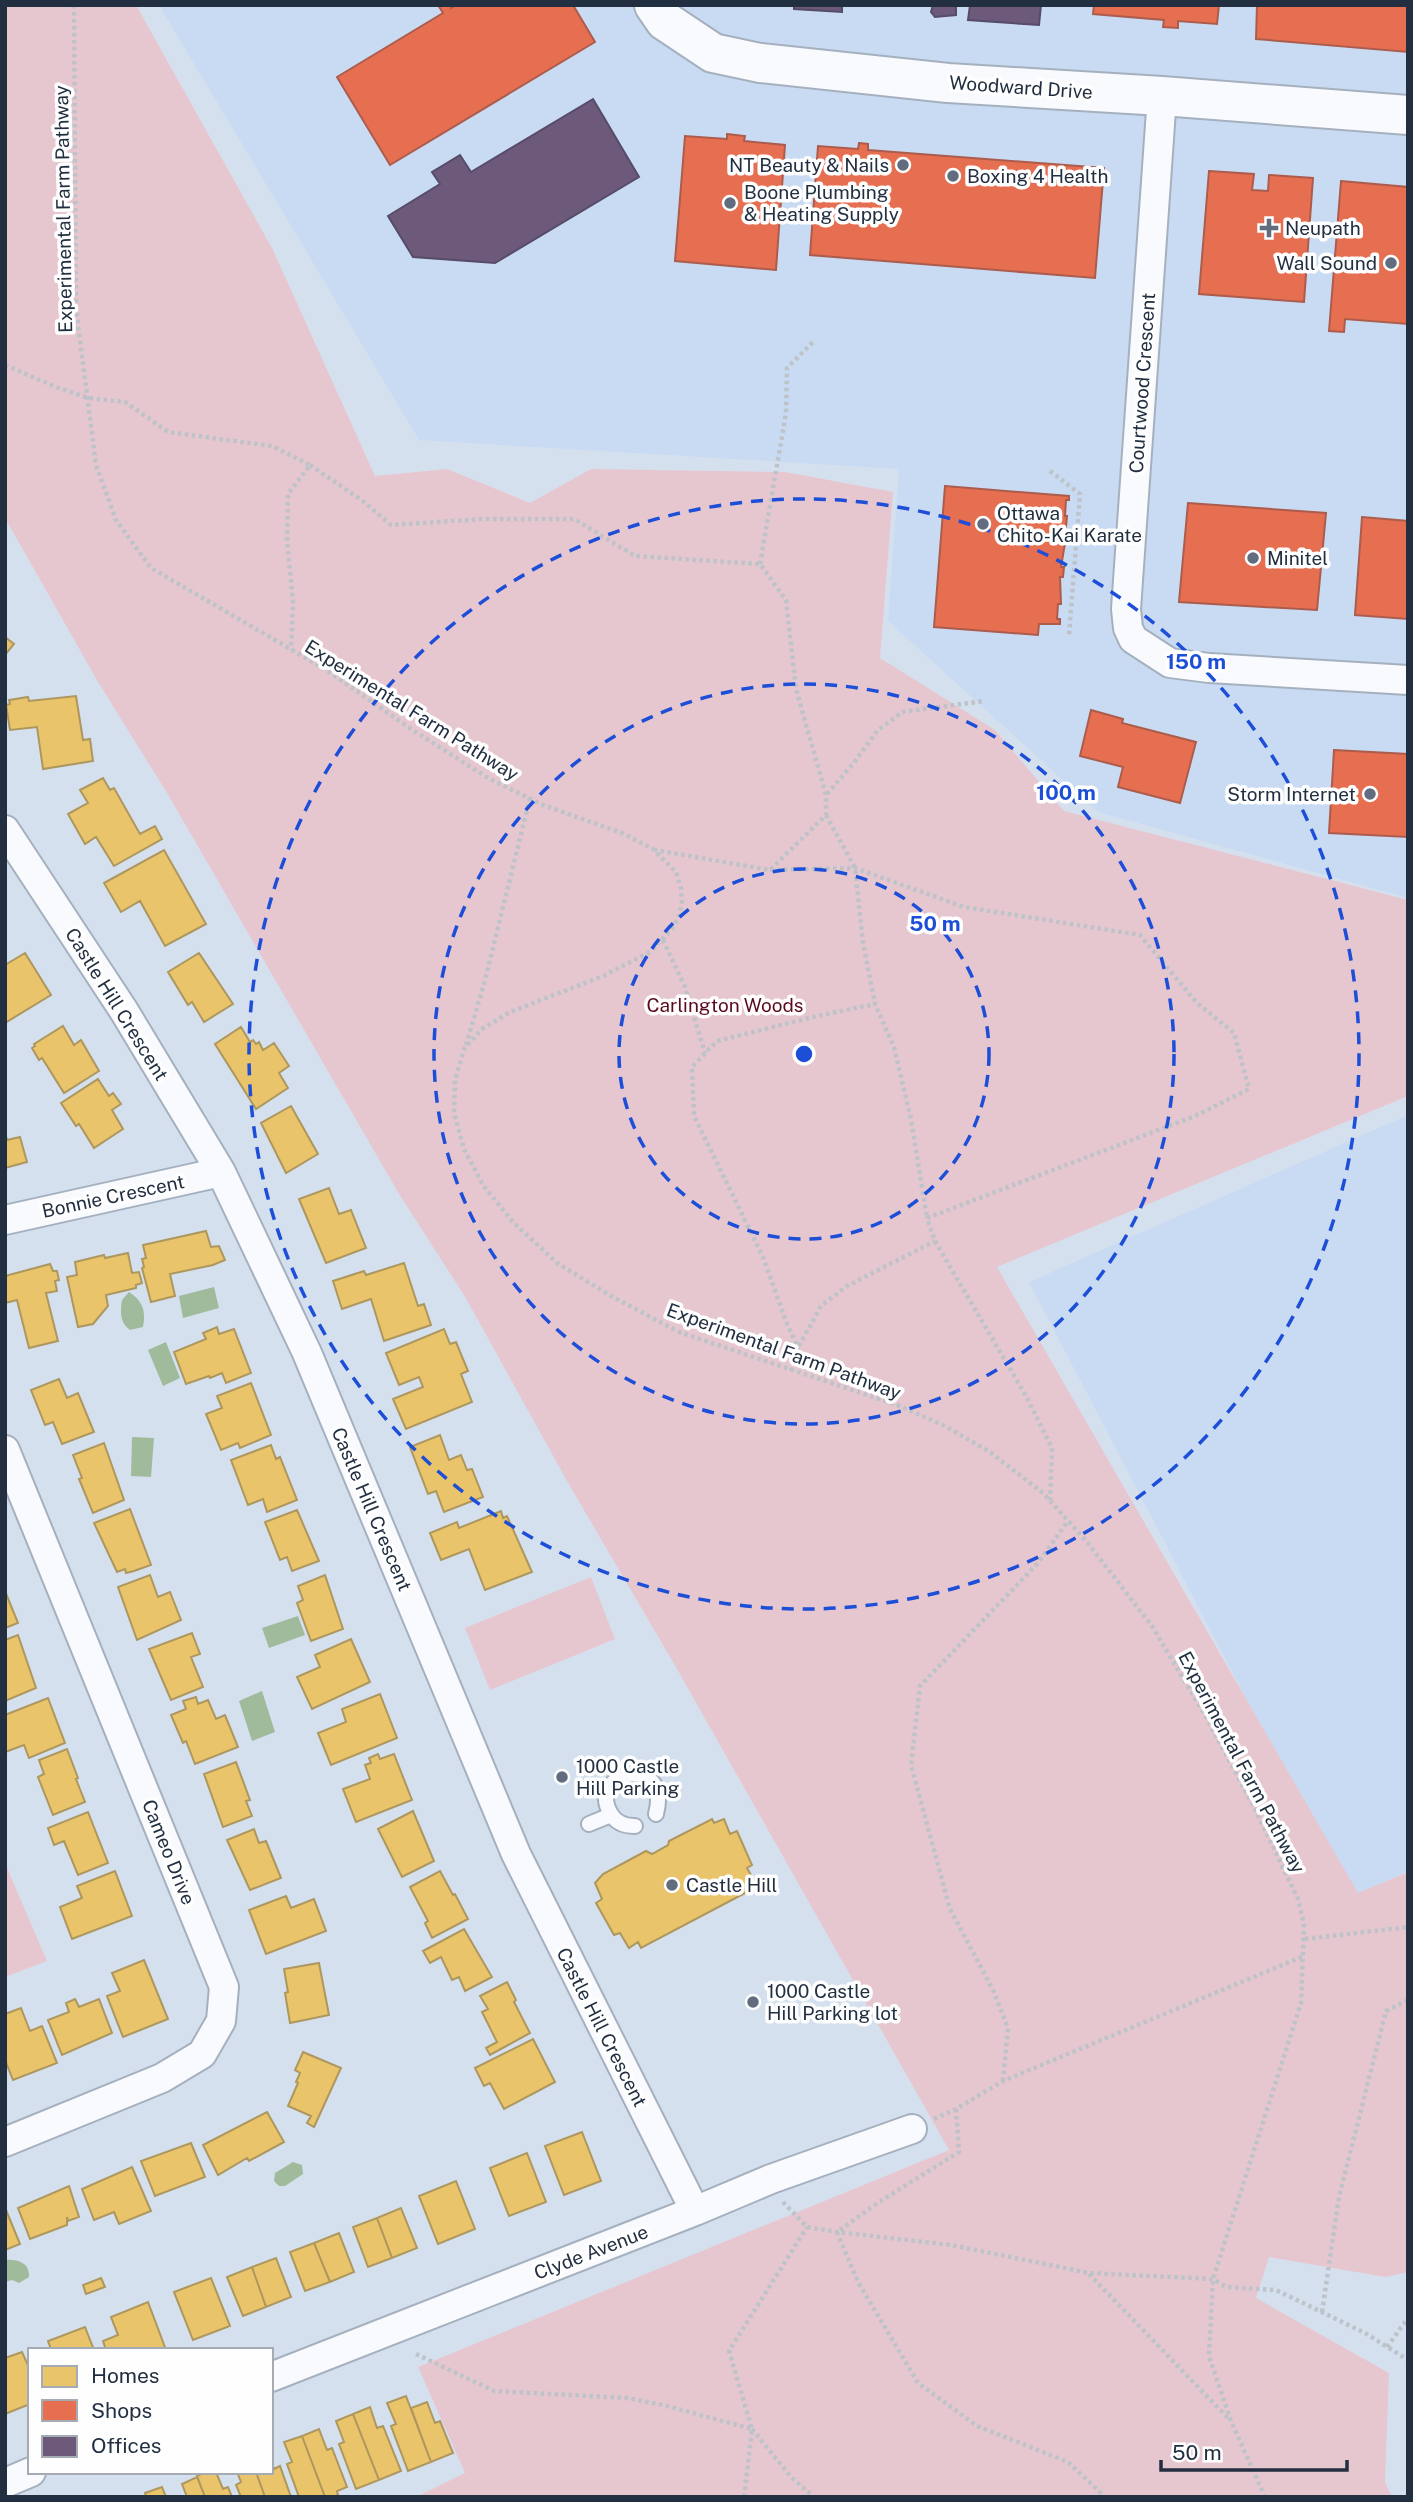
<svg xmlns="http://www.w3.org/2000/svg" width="1413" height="2502" font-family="'Public Sans',sans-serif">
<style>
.built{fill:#c9dbf3}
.green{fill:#e7c7cf}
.water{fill:#9fbb9c}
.homes{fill:#e9c46a;stroke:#ad975e;stroke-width:2}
.shops{fill:#e76f51;stroke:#ac5c4c;stroke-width:2}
.offices{fill:#6d597a;stroke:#564c69;stroke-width:2}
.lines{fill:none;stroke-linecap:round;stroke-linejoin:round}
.lane-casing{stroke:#a5b0bf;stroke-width:18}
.street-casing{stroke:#a5b0bf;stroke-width:32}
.secondary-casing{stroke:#a5b0bf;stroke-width:42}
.path{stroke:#bdc3c9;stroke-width:4.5;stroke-dasharray:3.5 3.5;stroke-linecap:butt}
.lane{stroke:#f9fafd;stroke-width:14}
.street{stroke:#f9fafd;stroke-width:28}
.secondary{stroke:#f9fafd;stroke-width:38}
.ring{fill:none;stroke:#1d4ed8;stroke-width:3.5;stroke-dasharray:12 9}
.poi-dot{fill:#616d7e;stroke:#fdfefd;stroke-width:2.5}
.labels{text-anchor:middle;stroke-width:7;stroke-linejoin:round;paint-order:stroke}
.street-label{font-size:19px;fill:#222f41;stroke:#fdfefd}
.poi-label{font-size:19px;fill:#222f41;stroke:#fdfefd;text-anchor:start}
.park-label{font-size:19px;fill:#5b0b1c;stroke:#fdfefd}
.centre{fill:#1d4ed8;stroke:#fdfefd;stroke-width:3.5}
.ring-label{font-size:21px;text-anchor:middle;font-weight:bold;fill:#1d4ed8;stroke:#fdfefd;stroke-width:7;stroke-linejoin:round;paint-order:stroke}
</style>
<rect width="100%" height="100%" fill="#d5e0ef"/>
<path class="built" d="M 159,5 L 1408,5 L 1408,898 L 1098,812 L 888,621 L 899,469 L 419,440 Z
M 1408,1115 L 1408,1871 L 1350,1898 L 1029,1282 Z"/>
<path class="green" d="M 5,5 L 136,5 L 273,250 L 375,476 L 447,469 L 530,503 L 591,469 L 785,472 L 893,492 L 880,658 L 995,730 L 1064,811 L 1408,900 L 1408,1096 L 997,1267 L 1358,1893 L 1408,1872 L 1408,2272 L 1385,2277 L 1269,2257 L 1256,2298 L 1389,2373 L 1385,2482 L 1392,2497 L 416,2497 L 465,2473 L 418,2367 L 949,2150 L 677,1669 L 567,1481 L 464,1295 L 399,1194 L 167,793 L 98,682 L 5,518 Z
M 591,1577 L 615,1639 L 490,1690 L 465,1628 Z
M 5,1863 L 47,1961 L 5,1977 Z"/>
<path class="water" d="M 214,1287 L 219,1308 L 183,1318 L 179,1296 Z
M 129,1292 C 143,1301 146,1311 143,1327 L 130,1330 C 120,1323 120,1312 122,1300 Z
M 166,1342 L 180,1378 L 163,1386 L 148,1350 Z
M 132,1437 L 154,1438 L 151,1477 L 131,1476 Z
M 298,1616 L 305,1635 L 269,1648 L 262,1628 Z
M 262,1691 L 275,1732 L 252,1741 L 239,1701 Z
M 293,2162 L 302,2165 L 303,2174 L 285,2186 L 279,2186 L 274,2181 L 275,2173 Z
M 5,2260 C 18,2259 30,2263 29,2277 L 19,2283 L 12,2280 L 5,2282 Z"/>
<path class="homes" d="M 5,637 L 14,644 L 5,655 Z
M 76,696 L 83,740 L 90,739 L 93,761 L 43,769 L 37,727 L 10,730 L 6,705 L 10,704 L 9,700 L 28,697 L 29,701 Z
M 103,778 L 110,790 L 114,788 L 140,834 L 155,826 L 162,839 L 114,866 L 96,837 L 85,844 L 68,814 L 88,803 L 80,790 Z
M 164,850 L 206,924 L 165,946 L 140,901 L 121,912 L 104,883 Z
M 25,953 L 51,995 L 5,1023 L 5,965 Z
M 199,953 L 233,1004 L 204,1022 L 192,1002 L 188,1005 L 168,972 Z
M 63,1026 L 74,1045 L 81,1040 L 99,1071 L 64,1093 L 42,1058 L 39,1060 L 32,1048 L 35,1046 L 34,1044 Z
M 241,1027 L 250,1042 L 253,1040 L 256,1044 L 259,1042 L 263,1050 L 274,1043 L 289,1066 L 279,1073 L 288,1088 L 256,1109 L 215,1044 Z
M 98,1079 L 109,1096 L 113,1093 L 121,1104 L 112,1110 L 123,1129 L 94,1148 L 79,1124 L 76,1126 L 61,1103 Z
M 291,1106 L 318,1154 L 286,1173 L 261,1123 Z
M 5,1132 L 7,1140 L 20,1137 L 27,1162 L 5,1168 Z
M 329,1188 L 339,1214 L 351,1210 L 366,1248 L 326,1263 L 299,1199 Z
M 206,1231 L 211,1247 L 219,1246 L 225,1260 L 213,1265 L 170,1274 L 175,1296 L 151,1302 L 142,1268 L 144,1267 L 142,1259 L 146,1258 L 143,1245 Z
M 128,1253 L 132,1273 L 139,1272 L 142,1283 L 136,1285 L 136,1288 L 106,1295 L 108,1306 L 93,1324 L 78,1327 L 67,1277 L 77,1275 L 75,1262 L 104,1255 L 105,1258 Z
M 404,1263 L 418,1306 L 424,1304 L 431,1325 L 384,1341 L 371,1299 L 342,1309 L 333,1281 L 364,1271 L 366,1275 Z
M 50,1264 L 53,1271 L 57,1271 L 59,1280 L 55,1281 L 57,1291 L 46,1293 L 58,1341 L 29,1348 L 17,1300 L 5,1303 L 5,1276 Z
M 217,1327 L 219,1334 L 234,1329 L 251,1373 L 226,1383 L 222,1373 L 210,1378 L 209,1376 L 186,1384 L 174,1352 L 206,1339 L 203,1333 Z
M 444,1329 L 450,1344 L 456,1342 L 468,1371 L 461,1374 L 472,1402 L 406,1429 L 393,1399 L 423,1387 L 419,1377 L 399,1385 L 386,1353 Z
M 59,1379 L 67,1398 L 78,1393 L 94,1432 L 62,1444 L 53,1422 L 45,1425 L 31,1390 Z
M 251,1383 L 271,1435 L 240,1448 L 238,1443 L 221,1450 L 206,1414 L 222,1408 L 217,1396 Z
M 440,1435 L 449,1460 L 461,1455 L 467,1470 L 472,1469 L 483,1497 L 444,1512 L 436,1491 L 428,1494 L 410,1447 Z
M 104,1443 L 124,1500 L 93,1513 L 79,1479 L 82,1478 L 73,1455 Z
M 271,1445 L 276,1459 L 280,1457 L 297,1500 L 267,1512 L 263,1499 L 248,1505 L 231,1460 Z
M 130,1509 L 151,1565 L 134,1571 L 126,1573 L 125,1569 L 117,1572 L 94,1523 Z
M 297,1510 L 319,1561 L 292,1571 L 287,1557 L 280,1560 L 265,1522 Z
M 501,1511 L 503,1518 L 507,1516 L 532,1572 L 485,1590 L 469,1549 L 441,1560 L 430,1533 L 457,1522 L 459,1528 Z
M 150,1575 L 158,1597 L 170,1592 L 181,1620 L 137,1640 L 118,1587 Z
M 325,1575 L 343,1629 L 311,1641 L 297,1603 L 303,1600 L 298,1586 Z
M 5,1591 L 18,1623 L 5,1628 Z
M 192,1633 L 200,1654 L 191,1657 L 203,1687 L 171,1700 L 149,1649 Z
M 18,1635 L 36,1688 L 5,1701 L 5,1640 Z
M 351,1639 L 370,1682 L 312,1709 L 297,1677 L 320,1667 L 315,1655 Z
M 380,1694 L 397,1738 L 331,1765 L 318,1733 L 346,1722 L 342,1709 Z
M 196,1697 L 198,1704 L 208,1700 L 216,1719 L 225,1715 L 238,1747 L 195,1764 L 186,1741 L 183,1743 L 171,1715 L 186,1709 L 183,1701 Z
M 48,1698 L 65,1743 L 29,1758 L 24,1745 L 5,1752 L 5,1715 Z
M 67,1749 L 78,1778 L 76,1779 L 85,1802 L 53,1815 L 38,1777 L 44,1774 L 39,1760 Z
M 378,1754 L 380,1759 L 394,1754 L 412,1800 L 356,1822 L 343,1789 L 370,1779 L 365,1765 L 371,1763 L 369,1758 Z
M 236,1762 L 250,1800 L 246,1801 L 252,1816 L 223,1827 L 204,1774 Z
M 413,1811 L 434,1861 L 402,1877 L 378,1829 Z
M 88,1812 L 108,1863 L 78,1875 L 64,1841 L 54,1845 L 48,1828 Z
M 712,1819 L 714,1823 L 724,1819 L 730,1834 L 737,1831 L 752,1865 L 747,1868 L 755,1882 L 744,1887 L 747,1892 L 641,1948 L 638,1942 L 629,1948 L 620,1933 L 614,1935 L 596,1903 L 602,1899 L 595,1883 L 603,1874 L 646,1851 L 652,1854 L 668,1845 L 669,1841 Z
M 254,1829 L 259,1843 L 266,1841 L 281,1878 L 250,1890 L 227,1840 Z
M 115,1871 L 132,1916 L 72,1939 L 60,1907 L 82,1898 L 77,1886 Z
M 440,1871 L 453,1895 L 455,1894 L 468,1919 L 432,1938 L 425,1923 L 428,1921 L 410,1887 Z
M 286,1896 L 291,1908 L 314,1899 L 326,1931 L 266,1954 L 249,1910 Z
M 464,1929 L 492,1977 L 465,1991 L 459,1977 L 452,1980 L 441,1957 L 430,1963 L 423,1951 Z
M 144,1960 L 168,2019 L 123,2037 L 107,1996 L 120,1991 L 112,1973 Z
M 319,1963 L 329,2015 L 290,2023 L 285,1993 L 288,1992 L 284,1969 Z
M 507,1982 L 516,2000 L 514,2002 L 530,2033 L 490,2055 L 486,2048 L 497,2042 L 482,2012 L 488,2009 L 480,1996 Z
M 75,1999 L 79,2007 L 99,1999 L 112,2033 L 62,2055 L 48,2020 L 69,2012 L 66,2003 Z
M 21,2008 L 30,2031 L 42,2026 L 57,2063 L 13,2080 L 5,2060 L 5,2014 Z
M 533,2039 L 555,2082 L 504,2109 L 490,2083 L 484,2086 L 475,2068 Z
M 303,2052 L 341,2068 L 314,2127 L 307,2123 L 311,2116 L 288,2106 L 298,2083 L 296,2082 L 300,2073 L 295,2070 Z
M 267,2112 L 284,2142 L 249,2161 L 247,2158 L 218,2175 L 203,2145 Z
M 582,2132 L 601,2181 L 564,2195 L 545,2146 Z
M 191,2143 L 205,2177 L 155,2196 L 141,2161 Z
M 527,2153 L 546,2202 L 509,2216 L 490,2168 Z
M 132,2167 L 151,2211 L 119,2224 L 114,2212 L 94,2220 L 82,2189 Z
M 456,2181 L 475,2229 L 438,2244 L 419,2196 Z
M 69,2186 L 79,2217 L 68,2221 L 67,2217 L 67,2225 L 30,2239 L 18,2208 Z
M 401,2208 L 417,2248 L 392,2258 L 377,2218 Z
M 6,2210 L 20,2244 L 5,2250 L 5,2211 Z
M 377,2218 L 392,2258 L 368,2267 L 353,2227 Z
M 339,2233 L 354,2272 L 330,2282 L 314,2243 Z
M 314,2243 L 330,2282 L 305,2291 L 290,2252 Z
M 276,2258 L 291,2297 L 266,2307 L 252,2267 Z
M 252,2267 L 266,2307 L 243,2316 L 227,2277 Z
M 101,2278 L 105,2287 L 86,2294 L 83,2285 Z
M 211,2278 L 230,2326 L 193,2340 L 174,2292 Z
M 148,2302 L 166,2350 L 106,2350 L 103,2341 L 118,2335 L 111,2317 Z
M 85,2327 L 94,2350 L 49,2350 L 51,2349 L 48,2341 Z
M 22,2352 L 30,2370 L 30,2404 L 5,2414 L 5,2358 Z
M 406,2396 L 431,2462 L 408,2471 L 391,2426 L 396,2424 L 387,2403 Z
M 427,2402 L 435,2423 L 440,2421 L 453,2453 L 431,2462 L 411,2408 Z
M 370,2407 L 377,2428 L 383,2426 L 401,2471 L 379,2480 L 353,2414 Z
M 353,2414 L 379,2480 L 356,2489 L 339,2444 L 344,2442 L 336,2421 Z
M 319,2429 L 327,2450 L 332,2448 L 347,2487 L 337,2491 L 338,2495 L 334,2497 L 325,2497 L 302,2436 Z
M 302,2436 L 325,2497 L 299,2497 L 287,2464 L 292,2462 L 284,2442 Z
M 271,2461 L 274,2469 L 280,2466 L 291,2497 L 265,2497 L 256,2472 L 271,2472 Z
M 205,2472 L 216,2472 L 223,2489 L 228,2487 L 232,2497 L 205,2497 L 197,2476 Z
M 237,2472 L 256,2472 L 265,2497 L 241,2497 L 236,2485 L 241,2482 Z
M 197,2477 L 205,2497 L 187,2497 L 182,2484 Z
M 162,2487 L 166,2497 L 146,2497 L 145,2493 Z"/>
<path class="shops" d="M 438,5 L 450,5 L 451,8 L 456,5 L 573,5 L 595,42 L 390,165 L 337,77 L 443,13 Z
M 1094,5 L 1219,5 L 1217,24 L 1178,21 L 1178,28 L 1163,27 L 1164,20 L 1093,14 Z
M 1257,5 L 1408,5 L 1408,52 L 1256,39 Z
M 727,134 L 745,136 L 744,141 L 785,145 L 776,270 L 675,261 L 685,136 L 727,139 Z
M 859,143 L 868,144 L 868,150 L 1104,168 L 1095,278 L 810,255 L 818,146 L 858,149 Z
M 1209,171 L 1254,174 L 1252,190 L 1268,191 L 1269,175 L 1313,178 L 1304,302 L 1199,294 Z
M 1341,181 L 1408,187 L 1408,324 L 1345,319 L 1344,332 L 1329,331 Z
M 945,486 L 1069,496 L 1069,500 L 1066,500 L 1065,516 L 1067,516 L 1066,527 L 1064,527 L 1063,542 L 1065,543 L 1061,567 L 1064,567 L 1063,577 L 1060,577 L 1061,604 L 1058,604 L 1057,619 L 1060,619 L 1060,624 L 1039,624 L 1038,635 L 934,627 Z
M 1188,503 L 1326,513 L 1317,610 L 1179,602 Z
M 1362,517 L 1408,521 L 1408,619 L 1355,615 Z
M 1091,710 L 1123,719 L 1122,723 L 1196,742 L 1180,803 L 1118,787 L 1123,767 L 1080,756 Z
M 1334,750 L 1408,754 L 1408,837 L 1329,833 Z"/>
<path class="offices" d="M 794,5 L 842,5 L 842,12 L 794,9 Z
M 933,5 L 954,5 L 956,7 L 956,15 L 935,17 L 931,12 Z
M 970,5 L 1041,5 L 1039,25 L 968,20 Z
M 593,99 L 639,177 L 495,263 L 413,257 L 388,216 L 440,184 L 432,172 L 460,155 L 471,172 Z"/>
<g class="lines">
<g class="lane-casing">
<path id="lane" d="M 589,1824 L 611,1815
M 635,1826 C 625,1826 616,1823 611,1814 C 585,1772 672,1751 656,1814"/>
</g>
<g class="street-casing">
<path id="street" d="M 1162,96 L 1126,609 L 1128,628 L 1133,639 L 1170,663 L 1209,668 L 1408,680
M 5,830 L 124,1011 L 221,1172 L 307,1353 L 516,1854 L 695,2211
M 5,1220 L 221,1172
M 5,1450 L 224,1987 L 221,2021 L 202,2054 L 162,2078 L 5,2142
M 271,2377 L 695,2211 L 771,2179 L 912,2129
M 5,2483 L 31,2472"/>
</g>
<g class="secondary-casing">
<path id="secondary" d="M 654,5 L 665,21 L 713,53 L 760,63 L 948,83 L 1162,96 L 1408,115"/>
</g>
<path class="path" d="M 74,5 L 76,309 L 96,465 L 116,520 L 151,568 L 325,669 L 411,729 L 488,778 L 543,805 L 622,833 L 653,849 L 676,872 L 681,888 L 682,901 L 679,917 L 671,930 L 650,952 L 603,976 L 510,1012 L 482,1029 L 464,1049 L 455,1080 L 454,1113 L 464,1149 L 483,1185 L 512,1221 L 557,1263 L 611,1296 L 679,1332 L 897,1405 L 945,1426 L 990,1452 L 1043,1493 L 1087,1542 L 1152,1626 L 1206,1717 L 1254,1807 L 1298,1899 L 1304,1924 L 1301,2003 L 1213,2279 L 1209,2356 L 1231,2421 L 1265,2497
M 5,365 L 56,387 L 88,398 L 125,402 L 168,432 L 272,446 L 310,465 L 288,494 L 287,541 L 293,600 L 291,650
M 310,465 L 363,501 L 391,525 L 483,519 L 574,519 L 635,556 L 760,564 L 786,600 L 796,689 L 826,795 L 826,815 L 770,870 L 655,850
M 1050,471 L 1080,494 L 1069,635
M 760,564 L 786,413 L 787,368 L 814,341
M 827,794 L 853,764 L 877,731 L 902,712 L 984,701
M 826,815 L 855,868 L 863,943 L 875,1004 L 894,1047 L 911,1119 L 927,1218
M 770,870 L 855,868 L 964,907 L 1140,935 L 1196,1002 L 1234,1033 L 1249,1089 L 1195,1116 L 927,1218 L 935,1241 L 1026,1396 L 1052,1448 L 1050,1500
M 663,940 L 685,987 L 705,1053
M 466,1045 L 484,984 L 530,798
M 799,1346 L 821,1306 L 847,1286 L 935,1241
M 791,1371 L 798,1347 L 787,1324 L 763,1257 L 694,1116 L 692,1067 L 717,1041 L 817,1016 L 875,1004
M 1305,1939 L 1408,1927
M 1003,2081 L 1008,2028 L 993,1990 L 950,1909 L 911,1765 L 920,1686 L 1038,1563 L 1068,1521
M 956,2109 L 959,2152 L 879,2202 L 837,2232 L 858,2282 L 918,2383 L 977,2426 L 1068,2462 L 1105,2497
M 934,2119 L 956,2109 L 1003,2081 L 1304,1956
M 783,2202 L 807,2227 L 837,2232 L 951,2245 L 1089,2273 L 1213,2279 L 1226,2287 L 1276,2290 L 1365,2333 L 1408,2360
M 1089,2274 L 1229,2419
M 1322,2312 L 1339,2197 L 1386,2011 L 1408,2000
M 1387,2347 L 1408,2318
M 416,2354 L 494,2391 L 627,2398 L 663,2405 L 752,2429 L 729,2351 L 807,2227
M 752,2429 L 791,2477 L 814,2497
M 744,2497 L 752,2430"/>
<use href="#lane" class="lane"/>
<use href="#street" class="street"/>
<use href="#secondary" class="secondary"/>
</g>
<g class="ring">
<circle cx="804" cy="1054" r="185"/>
<circle cx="804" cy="1054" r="370"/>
<circle cx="804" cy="1054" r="555"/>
</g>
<g class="poi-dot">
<circle cx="903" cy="165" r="7"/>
<circle cx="953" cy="176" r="7"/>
<circle cx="730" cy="203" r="7"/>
<path d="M1265.5 217.5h7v7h7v7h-7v7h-7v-7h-7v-7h7z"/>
<circle cx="1391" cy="263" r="7"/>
<circle cx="983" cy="524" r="7"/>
<circle cx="1253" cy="558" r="7"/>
<circle cx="1370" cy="794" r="7"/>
<circle cx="562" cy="1777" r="7"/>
<circle cx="672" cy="1885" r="7"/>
<circle cx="753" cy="2002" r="7"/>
</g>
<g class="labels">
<g class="street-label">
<text transform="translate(1021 87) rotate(4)" y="7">Woodward Drive</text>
<text transform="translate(63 209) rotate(-91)" y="7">Experimental Farm Pathway</text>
<text transform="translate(1142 383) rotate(-86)" y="7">Courtwood Crescent</text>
<text transform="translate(412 710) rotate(32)" y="7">Experimental Farm Pathway</text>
<text transform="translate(117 1004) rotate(58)" y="7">Castle Hill Crescent</text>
<text transform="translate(113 1196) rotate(-12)" y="7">Bonnie Crescent</text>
<text transform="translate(784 1351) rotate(20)" y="7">Experimental Farm Pathway</text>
<text transform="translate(372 1509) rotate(67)" y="7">Castle Hill Crescent</text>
<text transform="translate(1242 1762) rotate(62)" y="7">Experimental Farm Pathway</text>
<text transform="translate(169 1852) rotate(68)" y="7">Cameo Drive</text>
<text transform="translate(602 2027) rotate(63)" y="7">Castle Hill Crescent</text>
<text transform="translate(591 2252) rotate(-21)" y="7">Clyde Avenue</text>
</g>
<g class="poi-label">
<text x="889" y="172" text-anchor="end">NT Beauty &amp; Nails</text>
<text x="967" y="183">Boxing 4 Health</text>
<text x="744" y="199">Boone Plumbing<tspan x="744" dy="22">&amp; Heating Supply</tspan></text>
<text x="1285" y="235">Neupath</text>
<text x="1377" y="270" text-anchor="end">Wall Sound</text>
<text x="997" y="520">Ottawa<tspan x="997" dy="22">Chito-Kai Karate</tspan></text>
<text x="1267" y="565">Minitel</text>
<text x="1356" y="801" text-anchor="end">Storm Internet</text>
<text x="576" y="1773">1000 Castle<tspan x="576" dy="22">Hill Parking</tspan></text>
<text x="686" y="1892">Castle Hill</text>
<text x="767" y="1998">1000 Castle<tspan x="767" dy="22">Hill Parking lot</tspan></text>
</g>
<g class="park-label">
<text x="725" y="1012">Carlington Woods</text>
</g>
</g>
<circle cx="804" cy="1054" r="10" class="centre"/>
<g class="ring-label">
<text x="1196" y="669">150 m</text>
<text x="1066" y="800">100 m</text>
<text x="935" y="931">50 m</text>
</g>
<rect width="1413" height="2502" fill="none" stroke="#222f41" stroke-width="14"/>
<rect x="28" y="2348" width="245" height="126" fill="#fdfefd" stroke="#a5abb2" stroke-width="2"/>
<rect x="42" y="2366" width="35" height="21" fill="#e9c46a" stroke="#a5abb2" stroke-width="2"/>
<text x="91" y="2383" font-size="21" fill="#222f41">Homes</text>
<rect x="42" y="2400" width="35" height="21" fill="#e76f51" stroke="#a5abb2" stroke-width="2"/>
<text x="91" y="2418" font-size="21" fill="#222f41">Shops</text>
<rect x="42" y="2436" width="35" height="21" fill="#6d597a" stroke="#a5abb2" stroke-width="2"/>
<text x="91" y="2453" font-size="21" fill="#222f41">Offices</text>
<path d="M1161 2460v10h186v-10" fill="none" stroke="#222f41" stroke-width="3.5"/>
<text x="1172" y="2460" font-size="21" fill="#222f41" stroke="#fdfefd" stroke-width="5" paint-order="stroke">50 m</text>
</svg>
